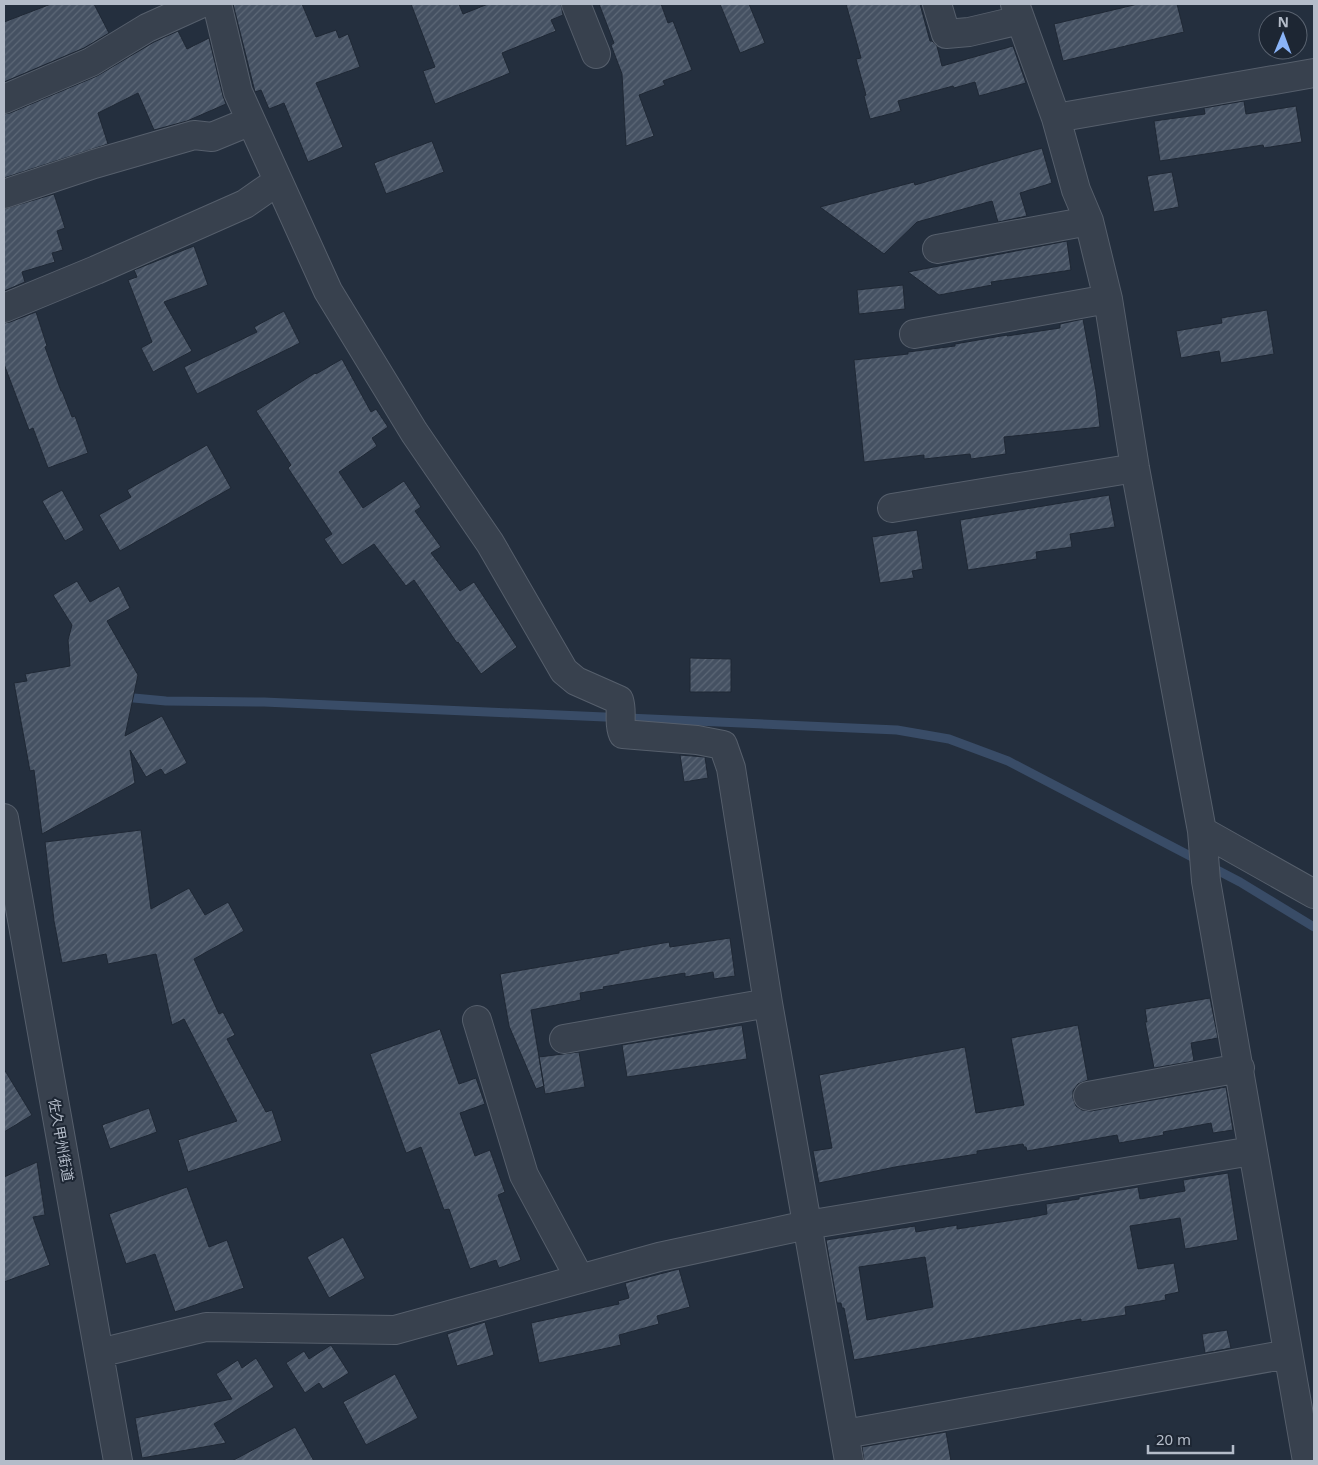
<svg xmlns="http://www.w3.org/2000/svg" width="1318" height="1465" font-family="'Noto Sans','Noto Sans JP',sans-serif">
<style>
.lines{fill:none;stroke-linecap:round;stroke-linejoin:round}
.stream{stroke:#394c67;stroke-width:9}
.building{fill:url(#building-hatch);stroke:#1f2835;fill-rule:evenodd}
.minor-casing{stroke:#565f6c;stroke-width:30}
.minor{stroke:#38414e;stroke-width:28}
.labels{text-anchor:middle;stroke-width:4;stroke-linejoin:round;paint-order:stroke}
.street-label{font-size:14px;fill:#b4bcc9;stroke:#1d2633}
</style>
<defs>
<pattern id="building-hatch" width="6" height="6" patternUnits="userSpaceOnUse" patternTransform="scale(1.25)"><rect width="6" height="6" fill="#455162"/><path d="M-1 1l2-2M0 6l6-6M5 7l2-2" fill="none" stroke="#5d6877"/></pattern>
</defs>
<rect width="100%" height="100%" fill="#242f3e"/>
<g class="lines">
<path class="stream" d="M 123,697 L 166,701 L 264,702 L 897,730 L 949,739 L 1008,761 L 1240,882 L 1314,927"/>
</g>
<path class="building" d="M 51,4 L 94,4 L 109,33 L 84,48 L 4,82 L 4,22 Z
M 233,4 L 302,4 L 316,37 L 336,30 L 339,38 L 348,34 L 360,67 L 316,83 L 343,147 L 308,162 L 284,103 L 269,109 L 261,90 L 255,92 Z
M 411,4 L 459,4 L 463,14 L 488,4 L 561,4 L 563,15 L 551,20 L 556,31 L 502,53 L 510,73 L 435,104 L 423,71 L 435,67 Z
M 599,4 L 661,4 L 668,23 L 673,21 L 692,70 L 663,81 L 665,85 L 639,95 L 654,136 L 626,146 L 622,74 L 611,45 L 614,43 Z
M 720,4 L 749,4 L 765,43 L 740,53 Z
M 846,4 L 920,4 L 930,41 L 932,41 L 937,46 L 942,66 L 1013,46 L 1026,83 L 979,96 L 975,82 L 954,88 L 953,86 L 898,101 L 901,111 L 870,119 L 864,96 L 866,95 L 856,59 L 861,58 Z
M 1138,4 L 1177,4 L 1184,32 L 1063,61 L 1054,24 Z
M 178,31 L 187,49 L 209,38 L 223,96 L 226,104 L 187,121 L 154,130 L 138,93 L 98,113 L 108,144 L 4,178 L 4,114 L 10,113 L 97,76 L 154,42 Z
M 1244,101 L 1246,114 L 1296,106 L 1302,142 L 1264,148 L 1263,145 L 1160,161 L 1154,121 L 1205,114 L 1204,108 Z
M 432,141 L 444,172 L 386,194 L 374,163 Z
M 1042,148 L 1052,183 L 1020,193 L 1027,216 L 998,222 L 992,201 L 917,222 L 884,254 L 820,207 L 914,182 L 915,185 Z
M 1172,172 L 1179,207 L 1154,212 L 1147,176 Z
M 54,194 L 65,228 L 57,231 L 63,250 L 52,253 L 55,262 L 22,272 L 25,282 L 4,291 L 4,209 Z
M 1067,241 L 1071,270 L 991,282 L 992,285 L 939,295 L 908,272 Z
M 194,246 L 208,285 L 164,302 L 192,351 L 153,372 L 141,348 L 152,342 L 128,280 L 137,277 L 134,270 Z
M 903,285 L 905,309 L 859,314 L 857,290 Z
M 1267,310 L 1274,354 L 1221,363 L 1219,351 L 1181,358 L 1176,331 L 1222,323 L 1221,318 Z
M 284,311 L 300,343 L 197,394 L 184,367 L 257,332 L 254,327 Z
M 36,312 L 47,346 L 45,347 L 61,391 L 62,391 L 72,417 L 75,416 L 88,453 L 48,468 L 33,428 L 29,430 L 4,364 L 4,323 L 10,322 Z
M 1083,319 L 1096,391 L 1100,427 L 1004,437 L 1006,454 L 971,459 L 970,454 L 924,459 L 924,455 L 864,462 L 854,360 L 908,354 L 908,352 L 955,346 L 955,344 L 1007,335 L 1007,336 L 1060,328 L 1060,324 Z
M 342,359 L 371,412 L 376,409 L 388,427 L 372,438 L 377,446 L 339,472 L 363,508 L 404,481 L 421,507 L 415,511 L 441,547 L 431,553 L 460,591 L 474,582 L 517,647 L 481,674 L 458,642 L 457,643 L 414,580 L 406,586 L 374,544 L 342,565 L 324,539 L 332,534 L 288,468 L 291,465 L 256,411 L 315,373 L 316,374 Z
M 207,445 L 231,488 L 120,551 L 99,515 L 131,497 L 127,490 Z
M 62,490 L 84,530 L 65,541 L 42,501 Z
M 1109,495 L 1115,527 L 1070,534 L 1072,547 L 1036,552 L 1037,559 L 968,570 L 960,520 Z
M 917,530 L 923,569 L 912,571 L 914,578 L 880,583 L 872,537 Z
M 77,581 L 90,602 L 119,586 L 130,608 L 107,621 L 138,675 L 125,736 L 162,716 L 187,763 L 165,775 L 161,769 L 146,777 L 130,750 L 135,783 L 42,834 L 34,770 L 30,771 L 14,683 L 27,681 L 25,674 L 70,666 L 68,640 L 72,625 L 53,595 Z
M 690,658 L 731,659 L 731,692 L 690,692 Z
M 680,755 L 705,757 L 708,778 L 684,782 Z
M 141,830 L 151,909 L 189,888 L 205,915 L 228,902 L 244,931 L 194,959 L 219,1014 L 223,1012 L 235,1035 L 227,1039 L 266,1112 L 272,1110 L 282,1141 L 188,1172 L 178,1140 L 237,1121 L 184,1019 L 172,1025 L 156,954 L 108,964 L 106,954 L 62,963 L 54,921 L 45,842 Z
M 730,938 L 735,976 L 714,979 L 713,972 L 685,977 L 685,973 L 603,987 L 604,989 L 580,993 L 581,1000 L 531,1010 L 544,1086 L 536,1089 L 509,1026 L 500,974 L 619,953 L 619,951 L 669,942 L 670,947 Z
M 1210,998 L 1218,1038 L 1191,1043 L 1194,1061 L 1154,1068 L 1145,1022 L 1147,1022 L 1145,1009 Z
M 742,1025 L 747,1059 L 627,1077 L 622,1045 Z
M 1078,1025 L 1088,1080 L 1078,1084 L 1073,1091 L 1073,1098 L 1076,1106 L 1082,1110 L 1091,1111 L 1226,1087 L 1233,1130 L 1213,1133 L 1211,1123 L 1163,1132 L 1164,1135 L 1119,1143 L 1117,1135 L 1027,1151 L 1026,1147 L 1024,1147 L 1023,1144 L 977,1151 L 977,1154 L 895,1167 L 819,1183 L 813,1151 L 832,1148 L 819,1075 L 965,1047 L 976,1113 L 1024,1105 L 1011,1038 Z
M 440,1029 L 459,1084 L 476,1078 L 485,1104 L 460,1113 L 475,1156 L 490,1150 L 505,1192 L 498,1195 L 521,1260 L 499,1268 L 496,1260 L 470,1269 L 449,1209 L 444,1210 L 421,1147 L 406,1153 L 370,1054 Z
M 579,1052 L 585,1087 L 545,1094 L 539,1057 Z
M 4,1069 L 32,1115 L 4,1132 Z
M 149,1108 L 157,1132 L 110,1149 L 102,1125 Z
M 37,1162 L 45,1215 L 33,1217 L 50,1265 L 4,1282 L 4,1177 Z
M 1228,1173 L 1238,1240 L 1185,1249 L 1180,1218 L 1130,1226 L 1138,1269 L 1174,1263 L 1179,1292 L 1165,1295 L 1166,1300 L 1125,1307 L 1126,1315 L 1081,1322 L 1081,1319 L 854,1360 L 844,1308 L 842,1308 L 841,1303 L 837,1303 L 826,1240 L 915,1226 L 916,1232 L 957,1225 L 957,1229 L 1032,1217 L 1047,1214 L 1046,1204 L 1079,1199 L 1079,1197 L 1138,1187 L 1140,1199 L 1185,1191 L 1183,1180 ZM 925,1257 L 933,1307 L 867,1320 L 859,1267 Z
M 187,1187 L 209,1247 L 227,1240 L 244,1288 L 175,1312 L 155,1254 L 126,1264 L 109,1214 Z
M 343,1237 L 365,1278 L 329,1298 L 307,1257 Z
M 679,1269 L 690,1307 L 657,1316 L 659,1324 L 619,1335 L 621,1345 L 539,1363 L 531,1323 L 619,1304 L 618,1301 L 629,1298 L 625,1283 Z
M 485,1322 L 494,1355 L 457,1366 L 447,1334 Z
M 1227,1330 L 1231,1348 L 1205,1353 L 1202,1334 Z
M 331,1345 L 349,1373 L 323,1389 L 319,1383 L 305,1393 L 286,1363 L 304,1351 L 309,1359 Z
M 256,1358 L 274,1387 L 214,1424 L 226,1443 L 142,1458 L 135,1418 L 232,1399 L 216,1374 L 238,1360 L 242,1368 Z
M 395,1374 L 418,1418 L 366,1445 L 343,1402 Z
M 295,1427 L 314,1461 L 232,1461 Z
M 946,1432 L 951,1461 L 864,1461 L 862,1447 Z"/>
<g class="lines">
<g class="minor-casing">
<path id="minor" d="M 217,4 L 238,92 L 328,291 L 414,432 L 490,543 L 564,671 L 576,681 L 619,700 C 623,712 618,723 623,734 L 697,740 L 723,745 L 731,768 L 768,1003 L 849,1461
M 576,4 L 596,54
M 937,4 L 946,34 L 969,32 L 1020,20
M 1015,4 L 1056,118 L 1076,190 L 1089,221 L 1108,299 L 1135,468 L 1202,831 L 1206,881 L 1307,1461
M 4,99 L 91,62 L 147,28 L 200,4
M 1056,118 L 1314,73
M 4,194 L 94,164 L 194,135 L 212,137 L 251,121
M 937,249 L 1089,221
M 4,308 L 96,270 L 245,204 L 278,181
M 914,334 L 1108,299
M 892,508 L 1135,468
M 4,818 L 118,1461
M 1202,831 L 1314,894
M 477,1020 L 524,1175 L 580,1279
M 564,1039 L 768,1003
M 1088,1096 L 1240,1068
M 99,1353 L 206,1327 L 395,1330 L 659,1257 L 807,1225 L 1252,1151
M 845,1434 L 1288,1354"/>
</g>
<use href="#minor" class="minor"/>
</g>
<g class="labels">
<g class="street-label">
<text transform="translate(61 1140) rotate(80)" y="5">佐久甲州街道</text>
</g>
</g>
<rect width="1318" height="1465" fill="none" stroke="#b4bcc9" stroke-width="10"/>
<g transform="translate(1283 35) rotate(1)"><circle r="24" fill="#1d2633" stroke="#59626f"/>
<path d="M0-4L9 19L0 12L-9 19Z" fill="#8ab4f8"/>
<text y="-8" font-size="14" font-weight="bold" text-anchor="middle" fill="#b4bcc9">N</text>
</g>
<path d="M1148 1445v8h85v-8" fill="none" stroke="#b4bcc9" stroke-width="2.5"/>
<text x="1156" y="1445" font-size="15" fill="#b4bcc9" stroke="#1d2633" stroke-width="4" paint-order="stroke">20 m</text>
</svg>
